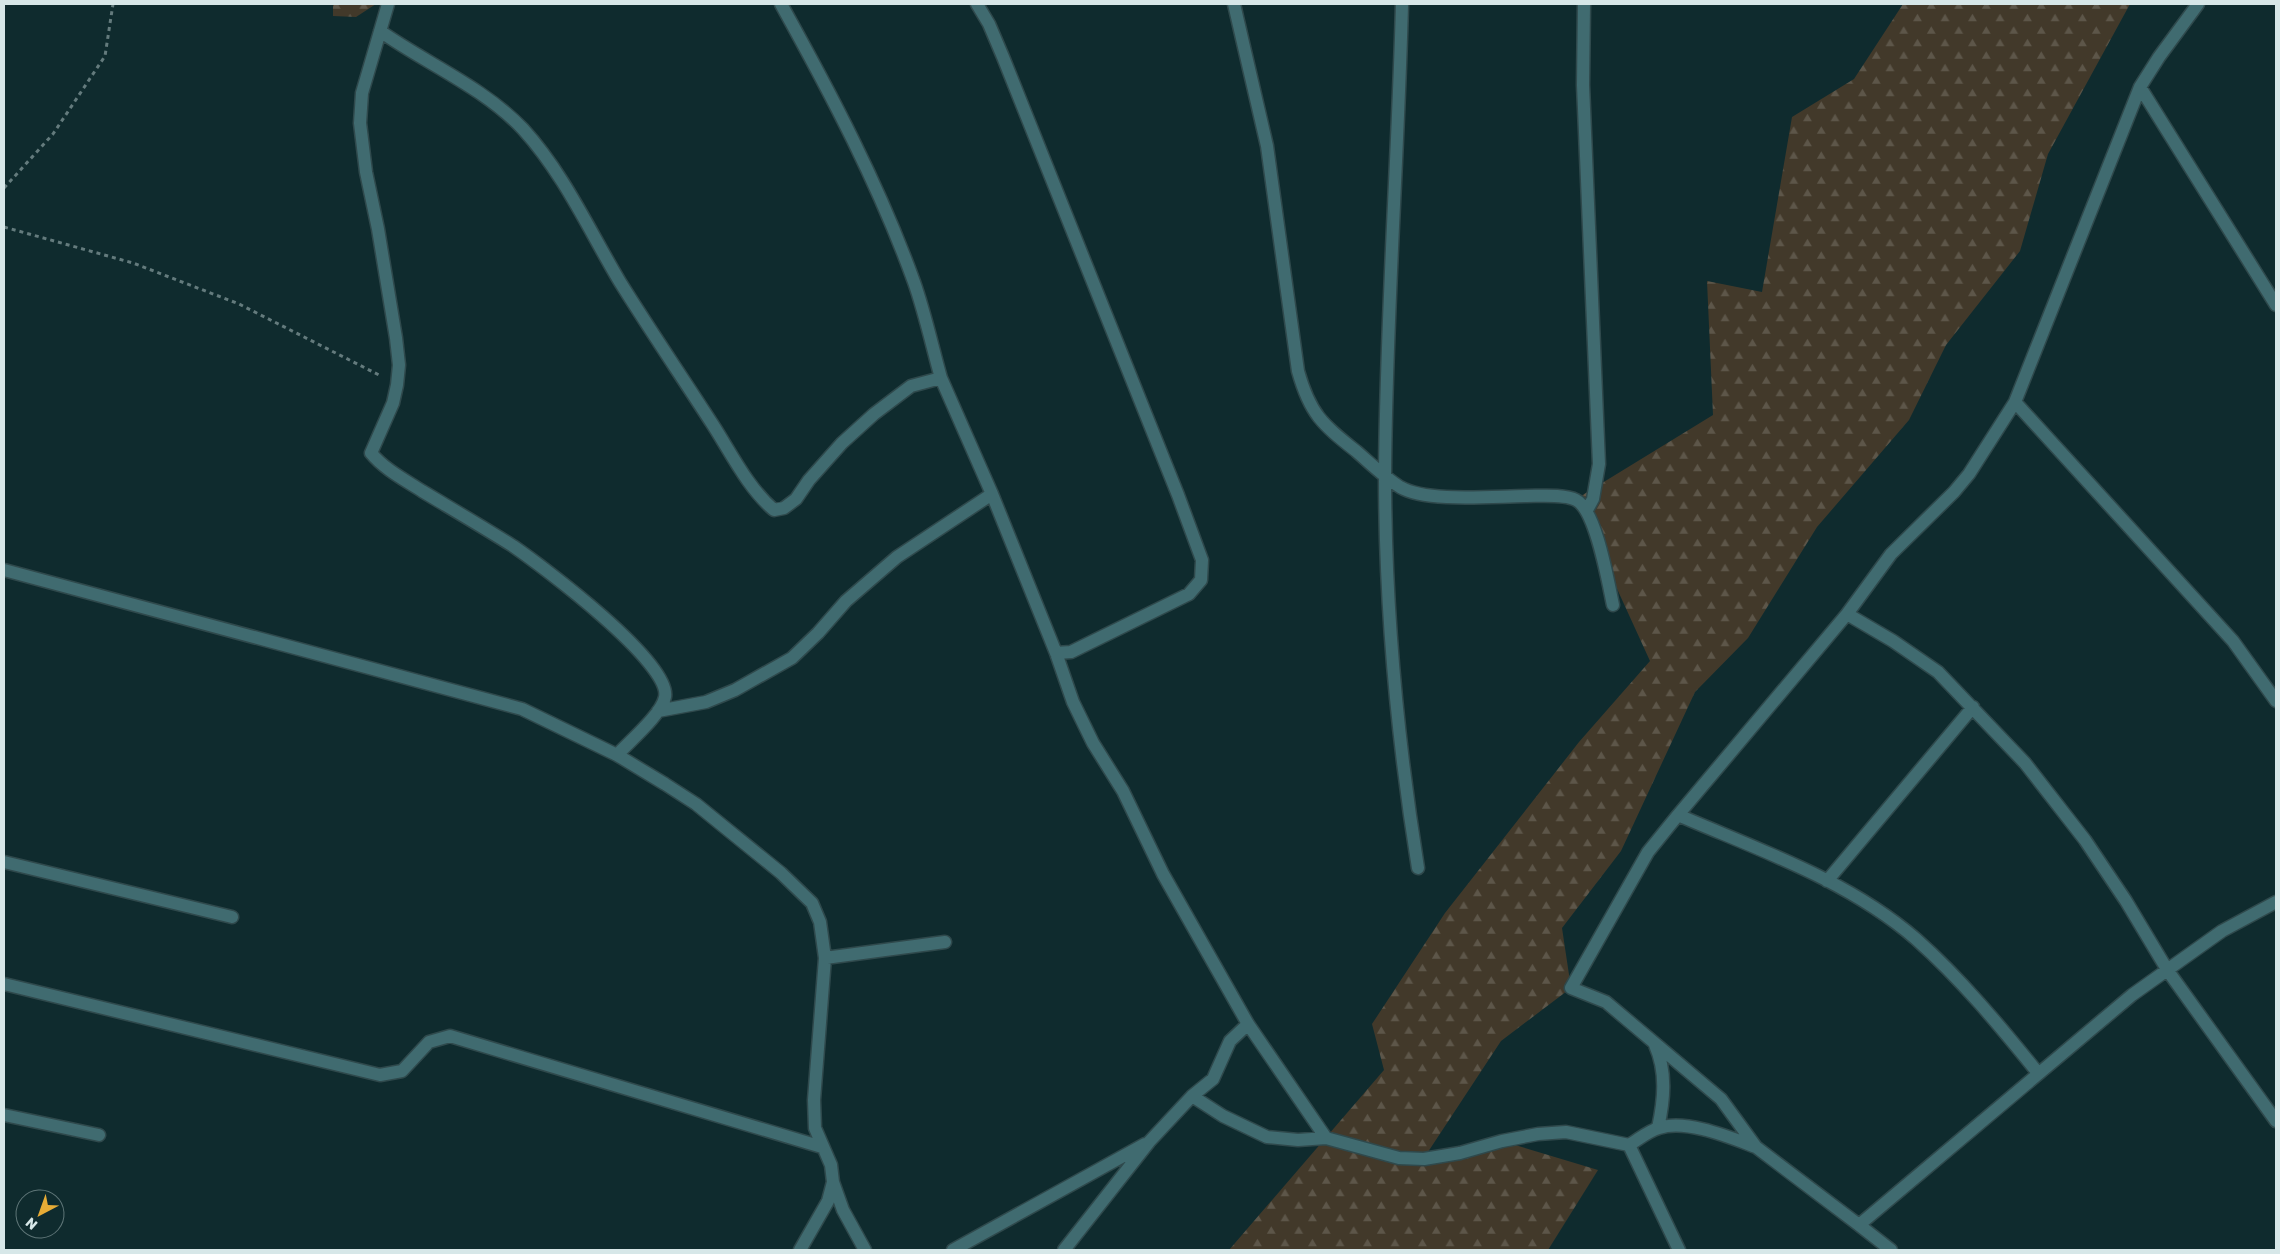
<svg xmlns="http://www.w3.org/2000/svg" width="2280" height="1254" font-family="Rubik,sans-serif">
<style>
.forest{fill:url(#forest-firs)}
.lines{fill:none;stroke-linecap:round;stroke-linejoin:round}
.minor-casing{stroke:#2f494c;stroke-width:15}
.path{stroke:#647b7d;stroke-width:3;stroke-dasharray:4 4;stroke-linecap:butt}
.minor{stroke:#406b70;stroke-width:12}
</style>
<defs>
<pattern id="forest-firs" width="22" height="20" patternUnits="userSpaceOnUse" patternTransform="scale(1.25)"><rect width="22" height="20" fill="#42392a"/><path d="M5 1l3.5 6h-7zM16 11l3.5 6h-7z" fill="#5d5649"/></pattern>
</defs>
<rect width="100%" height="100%" fill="#0f2b2e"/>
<path class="forest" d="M 333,4 L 376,4 L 356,17 L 333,16 Z
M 1903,4 L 2130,4 L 2048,154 L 2020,251 L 1946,345 L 1909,420 L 1817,527 L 1748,638 L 1695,692 L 1621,851 L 1562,928 L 1571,988 L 1501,1041 L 1424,1158 L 1502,1141 L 1598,1170 L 1548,1250 L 1229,1250 L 1384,1070 L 1372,1024 L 1445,913 L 1579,742 L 1650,661 L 1576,499 L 1713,415 L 1707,281 L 1762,292 L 1792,117 L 1854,79 Z"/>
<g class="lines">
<g class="minor-casing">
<path id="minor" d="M 388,4 L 362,93 L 360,123 L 366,172 L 378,229 L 396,338 L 399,365 L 397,385 L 393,403 L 371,453 C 384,469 405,480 422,491 C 452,509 483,527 513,546 C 542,566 672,663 665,697 C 662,714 630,741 617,755
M 781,4 C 831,94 879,185 914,282 C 925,313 932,346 941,378
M 977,4 L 989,24 L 1003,57 L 1178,495 L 1202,560 L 1201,580 L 1189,594 L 1071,652 L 1056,653
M 1234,4 L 1267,146 L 1298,371 C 1310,414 1322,424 1356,451 C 1370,463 1384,477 1400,487 C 1427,503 1495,496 1527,496 C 1540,496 1565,494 1576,500 C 1596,510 1608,582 1613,605
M 1402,4 C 1398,161 1386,317 1385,474 C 1385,606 1397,738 1418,868
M 1584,4 L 1583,85 L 1599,464 L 1593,499 L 1587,510
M 380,31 C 427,64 483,87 523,129 C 564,174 589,230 620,282 C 650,330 682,377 713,425 C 731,453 748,488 774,510 L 784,508 L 796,499 L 809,480 L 842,443 L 874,414 L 911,386 L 941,378 L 992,494 L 1056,653 L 1073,702 L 1093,743 L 1123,791 L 1163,874 L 1248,1024 L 1326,1138
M 2140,87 L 2276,305
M 2015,402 L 2233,641 L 2276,701
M 4,570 L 522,709 L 617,755 L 665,784 L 696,804 L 781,873 L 812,903 L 820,922 L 825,958 L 814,1100 L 815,1128 L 831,1165 L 833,1182 L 828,1201 L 800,1250
M 1847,614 L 1891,554 L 1954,492 L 1969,474 L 2015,402 L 2140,87 L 2159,57 L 2198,4
M 658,711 L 706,702 L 735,690 L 792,658 L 818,633 L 846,601 L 897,557 L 992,494
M 1678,815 L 1847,614 L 1893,641 L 1938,672 L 2025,763 L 2085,840 L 2126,901 L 2168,971 L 2276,1121
M 4,862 L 232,917
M 1827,881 L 1973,707
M 825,958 L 945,942
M 4,984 L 380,1075 L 402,1071 L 429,1042 L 450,1036 L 822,1147
M 1655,1045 C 1667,1072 1664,1100 1658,1128
M 1192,1096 L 1223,1116 L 1267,1137 L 1298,1140 L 1326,1138 L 1399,1158 L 1424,1159 L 1460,1153 L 1502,1141 L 1538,1134 L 1566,1132 L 1629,1145 C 1638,1140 1648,1131 1659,1128 C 1686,1119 1729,1137 1756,1147
M 4,1115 L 99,1135
M 1629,1145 L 1679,1250
M 833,1182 L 843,1210 L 865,1250
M 1859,1225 L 1756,1147 L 1721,1099 L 1606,1002 L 1571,988 L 1648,852 L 1678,815 C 1759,850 1848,880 1916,939 C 1961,979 2000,1026 2038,1073
M 953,1250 L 1145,1144
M 1064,1250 L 1149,1142 L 1192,1096 L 1213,1079 L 1230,1041 L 1248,1024
M 1891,1250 L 1859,1225 L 2132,995 L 2222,931 L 2276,902"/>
</g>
<path class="path" d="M 4,188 L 53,134 L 105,56 L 113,4
M 4,227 L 133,263 L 239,304 L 381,376"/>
<use href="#minor" class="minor"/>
</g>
<rect width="2280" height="1254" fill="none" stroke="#d7e7e8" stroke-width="10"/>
<g transform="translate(40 1214) rotate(221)"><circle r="24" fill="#0f2b2e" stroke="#5f7678"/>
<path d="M0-4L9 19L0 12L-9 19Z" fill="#e7ac36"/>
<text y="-8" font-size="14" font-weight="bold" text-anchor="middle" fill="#d7e7e8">N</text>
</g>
</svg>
